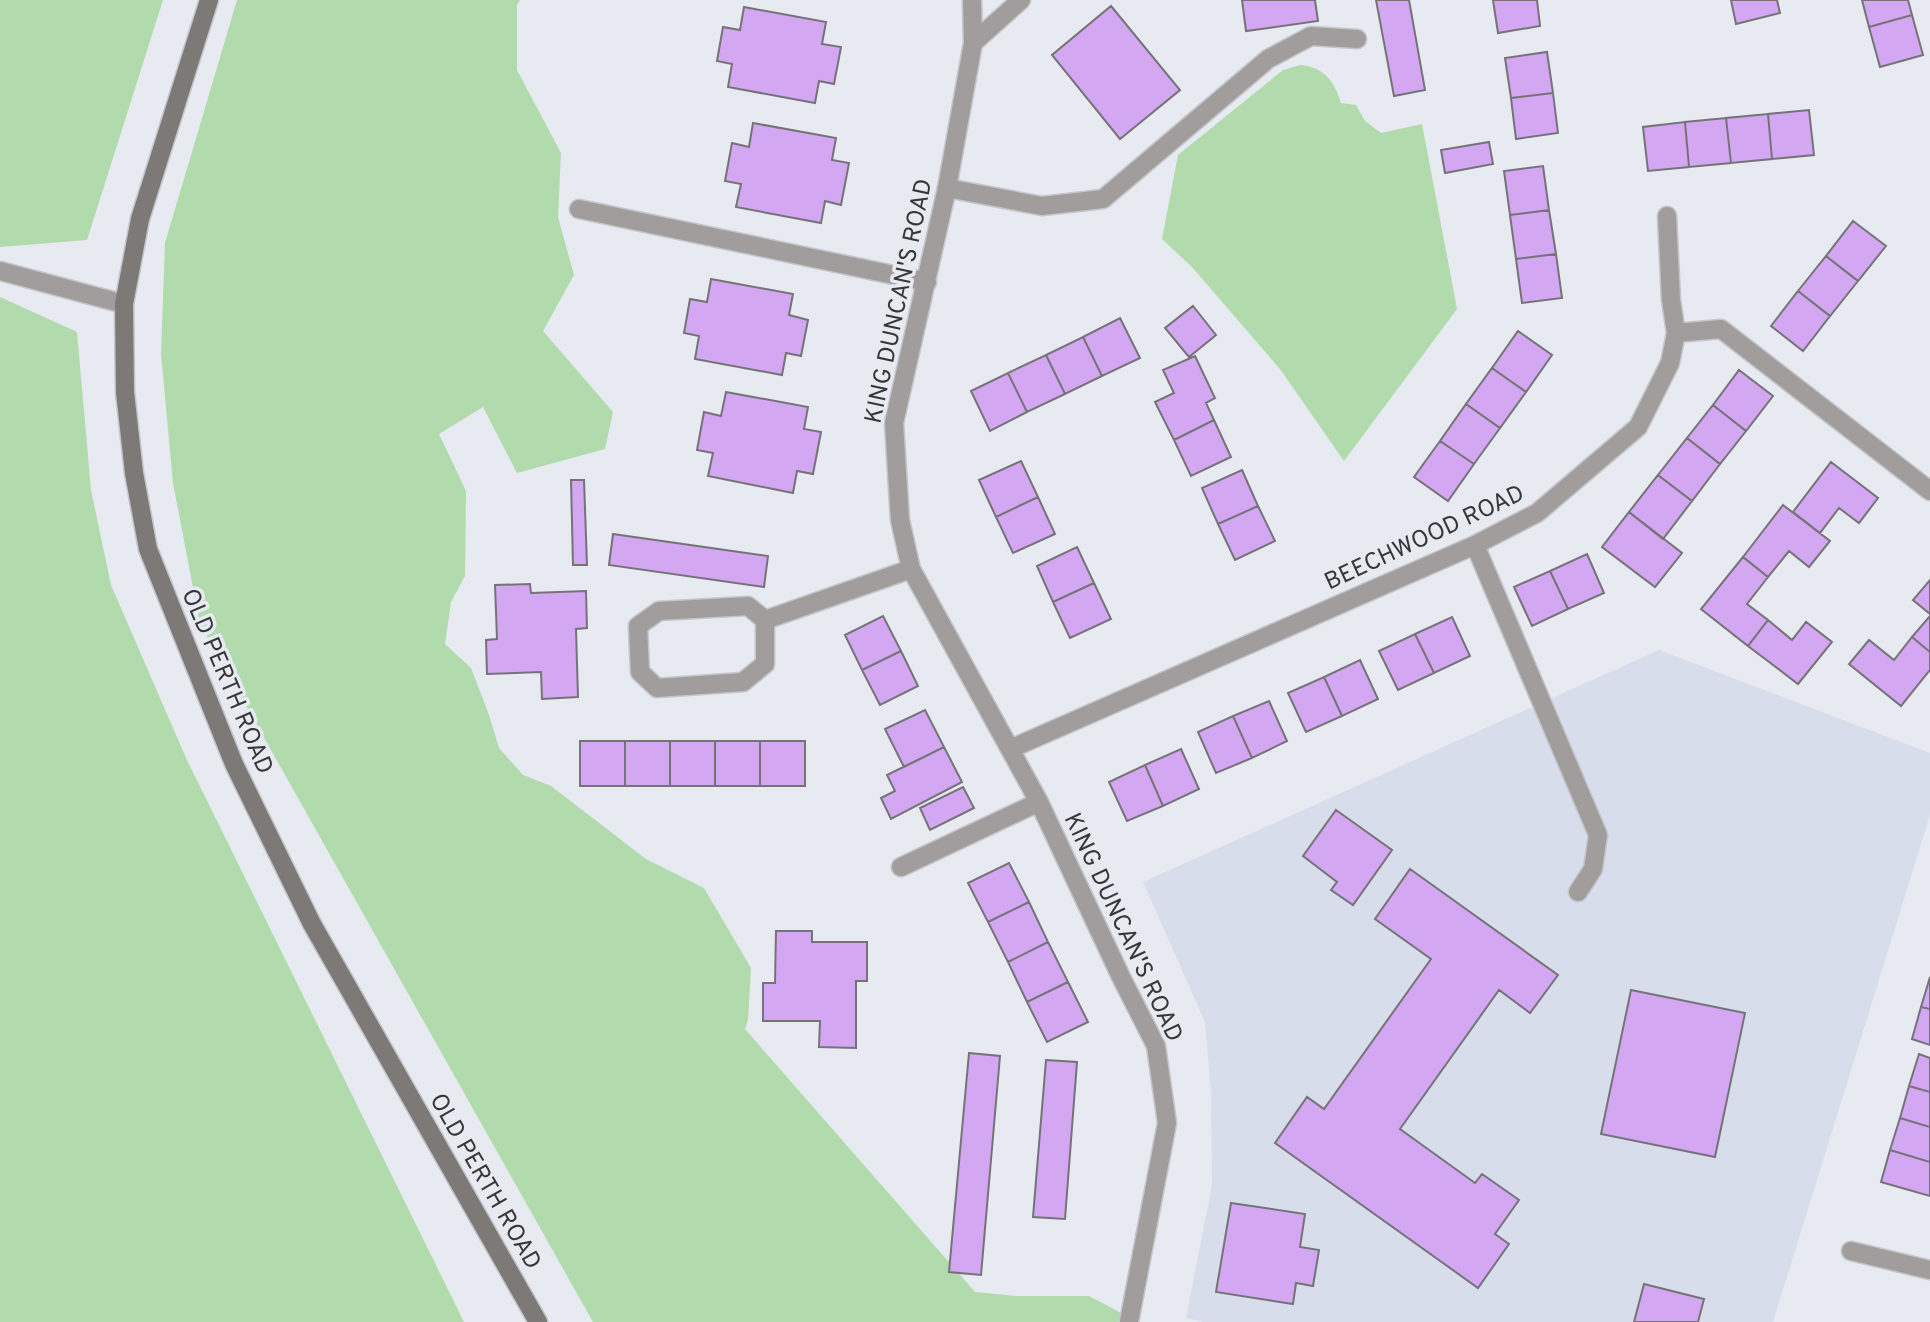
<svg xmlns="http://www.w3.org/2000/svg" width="1930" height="1322" font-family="Overpass,sans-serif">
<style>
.built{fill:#d8ddeb}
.green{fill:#b1dbad}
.building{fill:#d3a7f2;stroke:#767378;stroke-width:2}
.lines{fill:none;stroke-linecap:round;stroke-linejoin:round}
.lane-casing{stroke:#c4c6cb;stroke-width:21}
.street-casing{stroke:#c4c6cb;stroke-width:21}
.secondary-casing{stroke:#c4c6cb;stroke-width:21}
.lane{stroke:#a19d9c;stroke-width:18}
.street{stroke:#a19d9c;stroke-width:18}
.secondary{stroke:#7d7977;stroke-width:18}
.labels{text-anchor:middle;stroke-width:7;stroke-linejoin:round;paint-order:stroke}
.street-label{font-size:24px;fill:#363739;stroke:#e7eaf0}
</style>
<rect width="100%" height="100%" fill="#e7eaf0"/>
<path class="built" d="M 1659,650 L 1930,753 L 1930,815 L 1773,1322 L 1204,1322 L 1186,1318 L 1212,1185 L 1211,1092 L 1205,1022 L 1143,882 Z"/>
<path class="green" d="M 0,0 L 163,0 L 87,240 L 0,247 Z
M 237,0 L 520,0 L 517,5 L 517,70 L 561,153 L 558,217 L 574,275 L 543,331 L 613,412 L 605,449 L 517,473 L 483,407 L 439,434 L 466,491 L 465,576 L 451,602 L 445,644 L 471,668 L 489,715 L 499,748 L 523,775 L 551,786 L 646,859 L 704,888 L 751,968 L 748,1020 L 745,1029 L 975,1292 L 1016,1296 L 1089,1296 L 1123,1314 L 1128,1322 L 593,1322 L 200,624 L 173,483 L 161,354 L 165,243 Z
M 1300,65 C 1324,67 1335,82 1341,103 L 1356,105 L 1365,121 L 1381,133 L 1422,124 L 1457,309 L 1344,461 L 1280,369 L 1192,267 L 1162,239 L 1178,155 L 1283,70 Z
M 0,297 L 77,332 L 91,490 L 111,585 L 186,758 L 464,1322 L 0,1322 Z"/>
<path class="building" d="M 1242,0 L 1315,0 L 1318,21 L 1246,31 Z
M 1376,0 L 1409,0 L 1425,90 L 1394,96 Z
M 1493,0 L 1537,0 L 1540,26 L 1498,33 Z
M 1731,0 L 1777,0 L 1780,13 L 1736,24 Z
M 1862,0 L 1908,0 L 1912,15 L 1869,27 Z
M 1111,6 L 1180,90 L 1120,139 L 1052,55 Z
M 744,7 L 826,22 L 822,44 L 841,47 L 834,84 L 819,81 L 815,103 L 728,87 L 732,64 L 717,61 L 723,27 L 740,30 Z
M 1912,15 L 1923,55 L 1880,67 L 1869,27 Z
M 1547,52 L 1553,93 L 1511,98 L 1505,58 Z
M 1553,93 L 1558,133 L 1516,139 L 1511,98 Z
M 1809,110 L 1814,155 L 1772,159 L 1768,114 Z
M 1768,114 L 1772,159 L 1731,163 L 1726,118 Z
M 1726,118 L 1731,163 L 1689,167 L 1685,122 Z
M 1685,122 L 1689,167 L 1648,171 L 1643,127 Z
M 753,123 L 836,138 L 832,160 L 849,163 L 841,205 L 825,201 L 821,223 L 736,207 L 741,184 L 725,181 L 732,143 L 749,147 Z
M 1489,142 L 1493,164 L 1445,173 L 1441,150 Z
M 1543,166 L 1549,210 L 1510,215 L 1504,171 Z
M 1549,210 L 1556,254 L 1516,259 L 1510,215 Z
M 1853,221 L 1886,246 L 1858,281 L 1826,256 Z
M 1556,254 L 1562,298 L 1522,303 L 1516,259 Z
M 1826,256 L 1858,281 L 1830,316 L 1798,291 Z
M 711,279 L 793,294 L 789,315 L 808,320 L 801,356 L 786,353 L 782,375 L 695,359 L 699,336 L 684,333 L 690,299 L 707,302 Z
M 1798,291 L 1830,316 L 1803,351 L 1771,326 Z
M 1193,306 L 1216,335 L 1189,357 L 1165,328 Z
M 1120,318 L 1140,358 L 1102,376 L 1083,337 Z
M 1518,331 L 1552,355 L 1526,392 L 1492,368 Z
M 1083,337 L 1102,376 L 1065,394 L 1046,355 Z
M 1046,355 L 1065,394 L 1027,412 L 1008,373 Z
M 1195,356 L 1215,398 L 1206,403 L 1214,420 L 1174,440 L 1155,402 L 1174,393 L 1163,370 Z
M 1492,368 L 1526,392 L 1500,428 L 1466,404 Z
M 1739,370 L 1773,396 L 1746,431 L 1713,405 Z
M 1008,373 L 1027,412 L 990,431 L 971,391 Z
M 726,392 L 808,407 L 804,429 L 821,432 L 813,474 L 797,471 L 793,493 L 708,476 L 713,453 L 697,450 L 704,412 L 721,416 Z
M 1466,404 L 1500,428 L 1474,464 L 1440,441 Z
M 1713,405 L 1746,431 L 1720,464 L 1687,438 Z
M 1214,420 L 1231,457 L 1191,476 L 1174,440 Z
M 1687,438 L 1720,464 L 1692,501 L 1658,475 Z
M 1440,441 L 1474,464 L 1448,501 L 1414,477 Z
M 1021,461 L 1038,497 L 996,517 L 979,480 Z
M 1831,462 L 1878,498 L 1859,523 L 1839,508 L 1820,533 L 1793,512 Z
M 1242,470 L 1258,506 L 1218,524 L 1202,488 Z
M 1658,475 L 1692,501 L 1663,539 L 1629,512 Z
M 571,480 L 584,480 L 587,565 L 573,565 Z
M 1038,497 L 1055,534 L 1013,553 L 996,517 Z
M 1783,505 L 1830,541 L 1809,567 L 1789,551 L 1768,577 L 1743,557 Z
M 1258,506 L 1275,541 L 1235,560 L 1218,524 Z
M 1629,512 L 1682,553 L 1655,587 L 1602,547 Z
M 613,534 L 768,556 L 764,587 L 609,565 Z
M 1077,547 L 1094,583 L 1053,602 L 1037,566 Z
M 1587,554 L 1604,593 L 1568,609 L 1550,571 Z
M 1743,557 L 1768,577 L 1747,604 L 1768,620 L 1748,646 L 1701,609 Z
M 1550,571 L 1568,609 L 1532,626 L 1514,587 Z
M 1930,580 L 1930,614 L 1913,600 Z
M 1094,583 L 1111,619 L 1070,638 L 1053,602 Z
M 530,584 L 531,593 L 586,591 L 587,628 L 576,629 L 578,697 L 542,699 L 541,672 L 487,674 L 486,640 L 497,639 L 495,585 Z
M 883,616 L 901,651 L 862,670 L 845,635 Z
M 1930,616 L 1930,652 L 1912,637 Z
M 1452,617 L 1470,656 L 1434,673 L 1415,634 Z
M 1768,620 L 1792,640 L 1806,622 L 1832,642 L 1798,684 L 1748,646 Z
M 1415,634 L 1434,673 L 1398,690 L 1379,651 Z
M 1912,637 L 1930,652 L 1930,670 L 1901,706 L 1849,664 L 1869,640 L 1894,660 Z
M 901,651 L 918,686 L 880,705 L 862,670 Z
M 1360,660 L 1378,699 L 1342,716 L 1324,677 Z
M 1324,677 L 1342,716 L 1306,732 L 1288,693 Z
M 1269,701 L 1287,741 L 1252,758 L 1233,716 Z
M 925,710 L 944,747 L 904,767 L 885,729 Z
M 1233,716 L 1252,758 L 1216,773 L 1198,732 Z
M 580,741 L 625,741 L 625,786 L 580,786 Z
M 625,741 L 670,741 L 670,786 L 625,786 Z
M 670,741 L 715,741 L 715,786 L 670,786 Z
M 715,741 L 760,741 L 760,786 L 715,786 Z
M 760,741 L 805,741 L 805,786 L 760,786 Z
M 944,747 L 962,782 L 891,819 L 881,798 L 895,791 L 887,775 Z
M 1181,749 L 1199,789 L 1163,806 L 1145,765 Z
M 1145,765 L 1163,806 L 1127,821 L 1109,782 Z
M 963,787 L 974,808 L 930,830 L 920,808 Z
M 1336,810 L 1392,850 L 1353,905 L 1331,890 L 1337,882 L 1303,856 Z
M 1009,863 L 1029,902 L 988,922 L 968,883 Z
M 1410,869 L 1558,975 L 1530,1013 L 1499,990 L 1400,1129 L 1475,1183 L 1482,1174 L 1519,1200 L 1495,1234 L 1509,1244 L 1478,1288 L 1275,1143 L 1307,1097 L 1324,1109 L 1431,959 L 1375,919 Z
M 1029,902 L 1048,942 L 1008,962 L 988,922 Z
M 776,931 L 812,931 L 812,942 L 867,942 L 867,981 L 856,981 L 856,1048 L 819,1047 L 820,1021 L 763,1021 L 763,983 L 775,983 Z
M 1048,942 L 1068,982 L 1027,1002 L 1008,962 Z
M 1930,977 L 1930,1009 L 1921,1007 Z
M 1068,982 L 1088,1022 L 1047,1042 L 1027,1002 Z
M 1631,990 L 1745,1013 L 1715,1157 L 1601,1134 Z
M 1921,1007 L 1930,1009 L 1930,1045 L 1912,1039 Z
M 969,1053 L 1000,1056 L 981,1275 L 949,1272 Z
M 1919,1054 L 1930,1058 L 1930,1092 L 1909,1086 Z
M 1046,1060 L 1077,1062 L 1065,1219 L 1033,1217 Z
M 1909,1086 L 1930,1092 L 1930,1127 L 1900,1118 Z
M 1900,1118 L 1930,1127 L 1930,1162 L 1890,1150 Z
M 1890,1150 L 1930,1162 L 1930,1196 L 1881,1182 Z
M 1231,1203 L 1305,1214 L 1300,1247 L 1319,1250 L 1313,1286 L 1296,1283 L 1293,1304 L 1216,1292 Z
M 1644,1284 L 1704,1299 L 1698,1322 L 1634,1322 Z"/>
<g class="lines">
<g class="lane-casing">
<path id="lane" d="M 947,188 L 1042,206 L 1103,199 L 1268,59 L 1311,36 L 1357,39
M 0,271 L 124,304
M 1475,545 L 1598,835 L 1593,869 L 1578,892"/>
</g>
<g class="street-casing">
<path id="street" d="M 972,0 L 973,43 L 947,188 L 894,423 L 900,520 L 911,569 L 1039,802 L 1121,977 L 1156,1046 L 1167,1123 L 1129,1322
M 973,43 L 1021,0
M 579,209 L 927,282
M 1676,333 L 1721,329 L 1930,491
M 765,620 L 765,664 L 743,682 L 657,688 L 640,672 L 638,626 L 659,611 L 748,606 L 765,620 L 911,569
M 1010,749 L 1475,545 L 1537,513 L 1638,427 L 1670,363 L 1676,333 L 1671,300 L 1667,216
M 901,867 L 1039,802
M 1851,1251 L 1930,1270"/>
</g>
<g class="secondary-casing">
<path id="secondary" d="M 209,0 L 140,219 L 124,304 L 125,392 L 134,473 L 148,549 L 234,764 L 312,924 L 538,1322"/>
</g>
<use href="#lane" class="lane"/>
<use href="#street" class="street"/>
<use href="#secondary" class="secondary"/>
</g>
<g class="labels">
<g class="street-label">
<text transform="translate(898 301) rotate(-78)" y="8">KING DUNCAN'S ROAD</text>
<text transform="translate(1424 537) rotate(-25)" y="8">BEECHWOOD ROAD</text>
<text transform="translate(228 681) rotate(67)" y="8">OLD PERTH ROAD</text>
<text transform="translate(1124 927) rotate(65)" y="8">KING DUNCAN'S ROAD</text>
<text transform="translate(486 1181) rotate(60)" y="8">OLD PERTH ROAD</text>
</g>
</g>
</svg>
